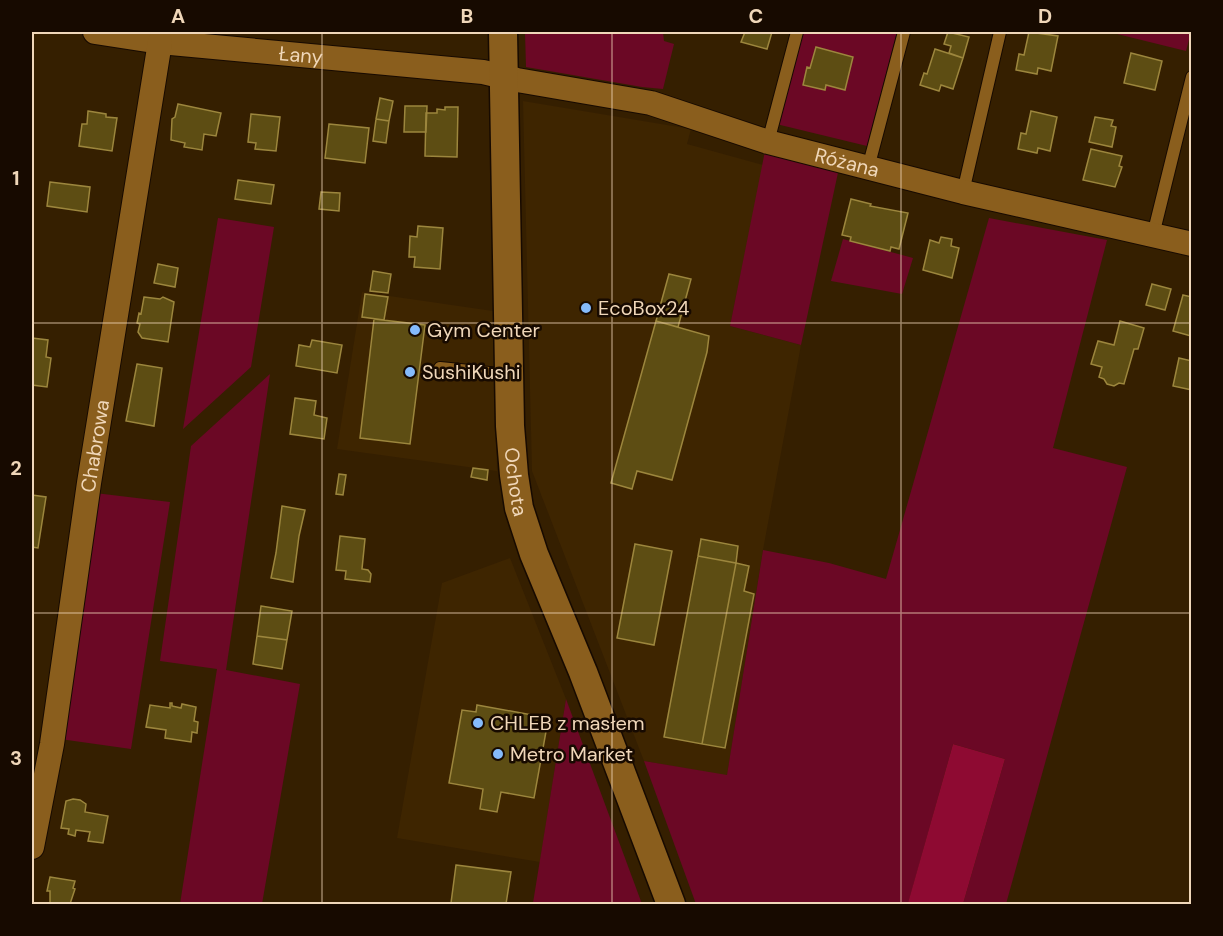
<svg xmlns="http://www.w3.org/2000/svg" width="1223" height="936" font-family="'DM Sans',sans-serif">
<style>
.built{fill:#3e2500}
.green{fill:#6b0825}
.forest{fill:#8e0a32}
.building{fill:#5d4d13;stroke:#9c863d;stroke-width:1.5}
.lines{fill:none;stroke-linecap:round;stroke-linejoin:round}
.service-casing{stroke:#170a00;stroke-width:14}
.minor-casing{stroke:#170a00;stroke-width:26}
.tertiary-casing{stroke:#170a00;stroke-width:31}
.service{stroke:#8a5e1d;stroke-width:12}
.minor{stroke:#8a5e1d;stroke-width:24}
.tertiary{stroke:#8a5e1d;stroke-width:28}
.grid{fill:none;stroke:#f0d7b9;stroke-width:1.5;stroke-opacity:0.55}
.poi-dot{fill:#85bbfb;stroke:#170a00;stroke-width:2}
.labels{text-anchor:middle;stroke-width:5;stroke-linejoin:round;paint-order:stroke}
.street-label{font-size:20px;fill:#f0d7b9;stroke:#170a00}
.poi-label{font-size:20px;fill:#f0d7b9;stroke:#170a00;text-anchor:start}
.neatline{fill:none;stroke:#f0d7b9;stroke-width:2}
.grid-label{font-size:20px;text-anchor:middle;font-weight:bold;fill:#f0d7b9}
</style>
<rect width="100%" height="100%" fill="#351f00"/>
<path class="built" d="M 523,101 L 691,129 L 687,144 L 763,165 L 730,326 L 801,345 L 763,550 L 727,776 L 644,761 L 532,471 Z
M 362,292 L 493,311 L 497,471 L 337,449 Z
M 510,558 L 566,699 L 540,862 L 397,838 L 442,583 Z"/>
<path class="green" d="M 525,32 L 663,32 L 664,41 L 674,44 L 663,89 L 642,87 L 526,67 Z
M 794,32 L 897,32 L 867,146 L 768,122 Z
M 1109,32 L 1191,32 L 1186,51 Z
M 765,151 L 839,168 L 801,345 L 730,326 Z
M 218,218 L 274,227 L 251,367 L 183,429 Z
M 989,218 L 1107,240 L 1053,448 L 1127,467 L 1006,904 L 963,904 L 1005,759 L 953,744 L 908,904 L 696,904 L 644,761 L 727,775 L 763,550 L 829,563 L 886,579 Z
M 843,239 L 913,258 L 902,294 L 831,281 Z
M 270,374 L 226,670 L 300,684 L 262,904 L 180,904 L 217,669 L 160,661 L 191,446 Z
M 95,493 L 170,502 L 131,749 L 60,739 Z
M 566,699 L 642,904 L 533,903 Z"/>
<path class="forest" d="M 953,744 L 1005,759 L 963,904 L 913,904 L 908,903 Z"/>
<path class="building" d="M 745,32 L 772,32 L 767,49 L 741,42 Z
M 948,32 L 969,37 L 963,58 L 949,53 L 951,46 L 944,44 Z
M 1029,32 L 1058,36 L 1051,71 L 1038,68 L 1037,74 L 1016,70 L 1019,54 L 1024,55 Z
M 816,47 L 853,57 L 845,90 L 826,85 L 825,90 L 803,85 L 807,67 L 810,68 Z
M 935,49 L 963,58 L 953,89 L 941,85 L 939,91 L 920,85 L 924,73 L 927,74 Z
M 1131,53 L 1162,61 L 1155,90 L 1124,83 Z
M 380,98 L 393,101 L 389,121 L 376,119 Z
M 178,104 L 221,113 L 216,136 L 204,134 L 202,150 L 184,147 L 185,143 L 171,140 L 172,119 L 175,117 Z
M 405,106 L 427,106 L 426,132 L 404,132 Z
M 445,107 L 458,107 L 457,157 L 425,156 L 426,113 L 437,113 L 437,109 L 445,110 Z
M 88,111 L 106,114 L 106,117 L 117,118 L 112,151 L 79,146 L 82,124 L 87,124 Z
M 1031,111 L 1057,117 L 1050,151 L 1038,148 L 1037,153 L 1018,149 L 1021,133 L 1026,134 Z
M 251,114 L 280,117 L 276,151 L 255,149 L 256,143 L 248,142 Z
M 1095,117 L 1113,120 L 1111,126 L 1116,127 L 1112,147 L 1089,142 Z
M 376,119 L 389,121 L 386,143 L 373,141 Z
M 329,124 L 369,128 L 365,163 L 325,158 Z
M 1091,149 L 1122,156 L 1119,166 L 1122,167 L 1115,187 L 1083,180 Z
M 238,180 L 274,185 L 271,204 L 235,199 Z
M 50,182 L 90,187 L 87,212 L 47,206 Z
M 321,192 L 340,193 L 339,211 L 319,209 Z
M 851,199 L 871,204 L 870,206 L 908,213 L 899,249 L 891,247 L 890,251 L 850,241 L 851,237 L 842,235 Z
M 418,226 L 443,228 L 440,269 L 414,267 L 415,257 L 409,257 L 410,236 L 417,237 Z
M 941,237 L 952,239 L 951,246 L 959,248 L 952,278 L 923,270 L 930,240 L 939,243 Z
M 158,264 L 178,268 L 175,287 L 154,283 Z
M 373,271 L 391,274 L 388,293 L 370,291 Z
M 669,274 L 691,279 L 678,327 L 656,321 Z
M 1152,284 L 1171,289 L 1165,310 L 1146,305 Z
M 365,294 L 388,297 L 384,320 L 362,317 Z
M 1183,295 L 1192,297 L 1191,336 L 1173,331 Z
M 144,297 L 160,299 L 163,297 L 174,302 L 168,342 L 142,338 L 138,332 L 140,324 L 137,323 L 139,313 L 141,314 Z
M 374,319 L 425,325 L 410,444 L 360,438 Z
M 656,321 L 709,336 L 707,352 L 672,480 L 637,471 L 632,489 L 611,483 Z
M 1120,321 L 1144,328 L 1138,349 L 1134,349 L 1124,384 L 1119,383 L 1114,386 L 1107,384 L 1104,379 L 1099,377 L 1102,367 L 1091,364 L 1098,341 L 1114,345 Z
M 32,338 L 48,340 L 46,357 L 51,358 L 47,387 L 32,385 Z
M 312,340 L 342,345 L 337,373 L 296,366 L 299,345 L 310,347 Z
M 1179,358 L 1192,361 L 1192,390 L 1173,386 Z
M 137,364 L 162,368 L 154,426 L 126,421 Z
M 295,398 L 316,401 L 314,415 L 327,418 L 324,439 L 290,434 Z
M 473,468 L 488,470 L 487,480 L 471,477 Z
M 339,474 L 346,475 L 343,495 L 336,494 Z
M 32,495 L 46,497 L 38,548 L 32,547 Z
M 282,506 L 305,510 L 299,536 L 293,582 L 271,578 L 276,553 Z
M 340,536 L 365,539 L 362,569 L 368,570 L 371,574 L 370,582 L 345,579 L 346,571 L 336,570 Z
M 701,539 L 738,546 L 736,563 L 698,556 Z
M 635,544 L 672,551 L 654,645 L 617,638 Z
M 698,556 L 736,563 L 702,744 L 664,737 Z
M 736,563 L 749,566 L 744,591 L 754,594 L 725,748 L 702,744 Z
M 261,606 L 292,611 L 287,640 L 257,636 Z
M 257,636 L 287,640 L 282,669 L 253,664 Z
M 170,703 L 172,703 L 172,706 L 181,708 L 182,704 L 196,707 L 194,721 L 198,722 L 197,733 L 192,732 L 191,742 L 165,738 L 166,730 L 146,727 L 150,705 L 170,708 Z
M 477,705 L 538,716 L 536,723 L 547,726 L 534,798 L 501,792 L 497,812 L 480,809 L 483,789 L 449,783 L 462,710 L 476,712 Z
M 73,799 L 80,800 L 86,804 L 85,812 L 108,816 L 103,843 L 88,841 L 90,832 L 76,830 L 75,836 L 68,834 L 69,829 L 61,828 L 66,801 Z
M 456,865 L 511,872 L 506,904 L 451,903 Z
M 50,877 L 75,881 L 73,888 L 75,889 L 70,904 L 50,904 L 50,891 L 47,891 Z"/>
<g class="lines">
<g class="service-casing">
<path id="service" d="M 768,142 L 797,32
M 868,168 L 904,32
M 963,192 L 1000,32
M 1153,235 L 1192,77
M 440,368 L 509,375"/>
</g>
<g class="minor-casing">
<g id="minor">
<path id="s1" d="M 95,32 L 160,42 L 483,72 L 517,80 L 651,103 L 768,142 L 963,192 L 1192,244"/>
<path id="s2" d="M 32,847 L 52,744 L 89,483 L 160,42"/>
</g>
</g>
<g class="tertiary-casing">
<g id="tertiary">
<path id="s3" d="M 503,32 L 510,426 L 514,475 L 519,508 L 534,554 L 583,672 L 671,904"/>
</g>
</g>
<use href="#service" class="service"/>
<use href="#minor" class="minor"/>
<use href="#tertiary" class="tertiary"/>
</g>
<path class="grid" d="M 322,32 L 322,904M 612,32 L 612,904M 901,32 L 901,904M 32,323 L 1192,323M 32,613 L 1192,613"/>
<g class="poi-dot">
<circle cx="586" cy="308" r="6"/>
<circle cx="415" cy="330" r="6"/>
<circle cx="410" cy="372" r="6"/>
<circle cx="478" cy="723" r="6"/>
<circle cx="498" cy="754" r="6"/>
</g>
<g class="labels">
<g class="street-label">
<text dy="7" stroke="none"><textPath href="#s1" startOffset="207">Łany</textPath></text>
<text dy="7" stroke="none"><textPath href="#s1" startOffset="766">Różana</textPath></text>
<text dy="7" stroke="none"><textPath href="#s2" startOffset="406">Chabrowa</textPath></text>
<text dy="7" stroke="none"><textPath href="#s3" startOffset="450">Ochota</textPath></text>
</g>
<g class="poi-label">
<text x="598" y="315">EcoBox24</text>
<text x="427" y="337">Gym Center</text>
<text x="422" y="379">SushiKushi</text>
<text x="490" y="730">CHLEB z masłem</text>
<text x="510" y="761">Metro Market</text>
</g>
</g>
<rect width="1223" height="936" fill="none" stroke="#170a00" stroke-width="66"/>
<rect x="33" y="33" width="1157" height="870" class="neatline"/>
<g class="grid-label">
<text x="178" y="23">A</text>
<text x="467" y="23">B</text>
<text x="756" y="23">C</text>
<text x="1045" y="23">D</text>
<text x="16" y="185">1</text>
<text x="16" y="475">2</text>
<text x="16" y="765">3</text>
</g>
</svg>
